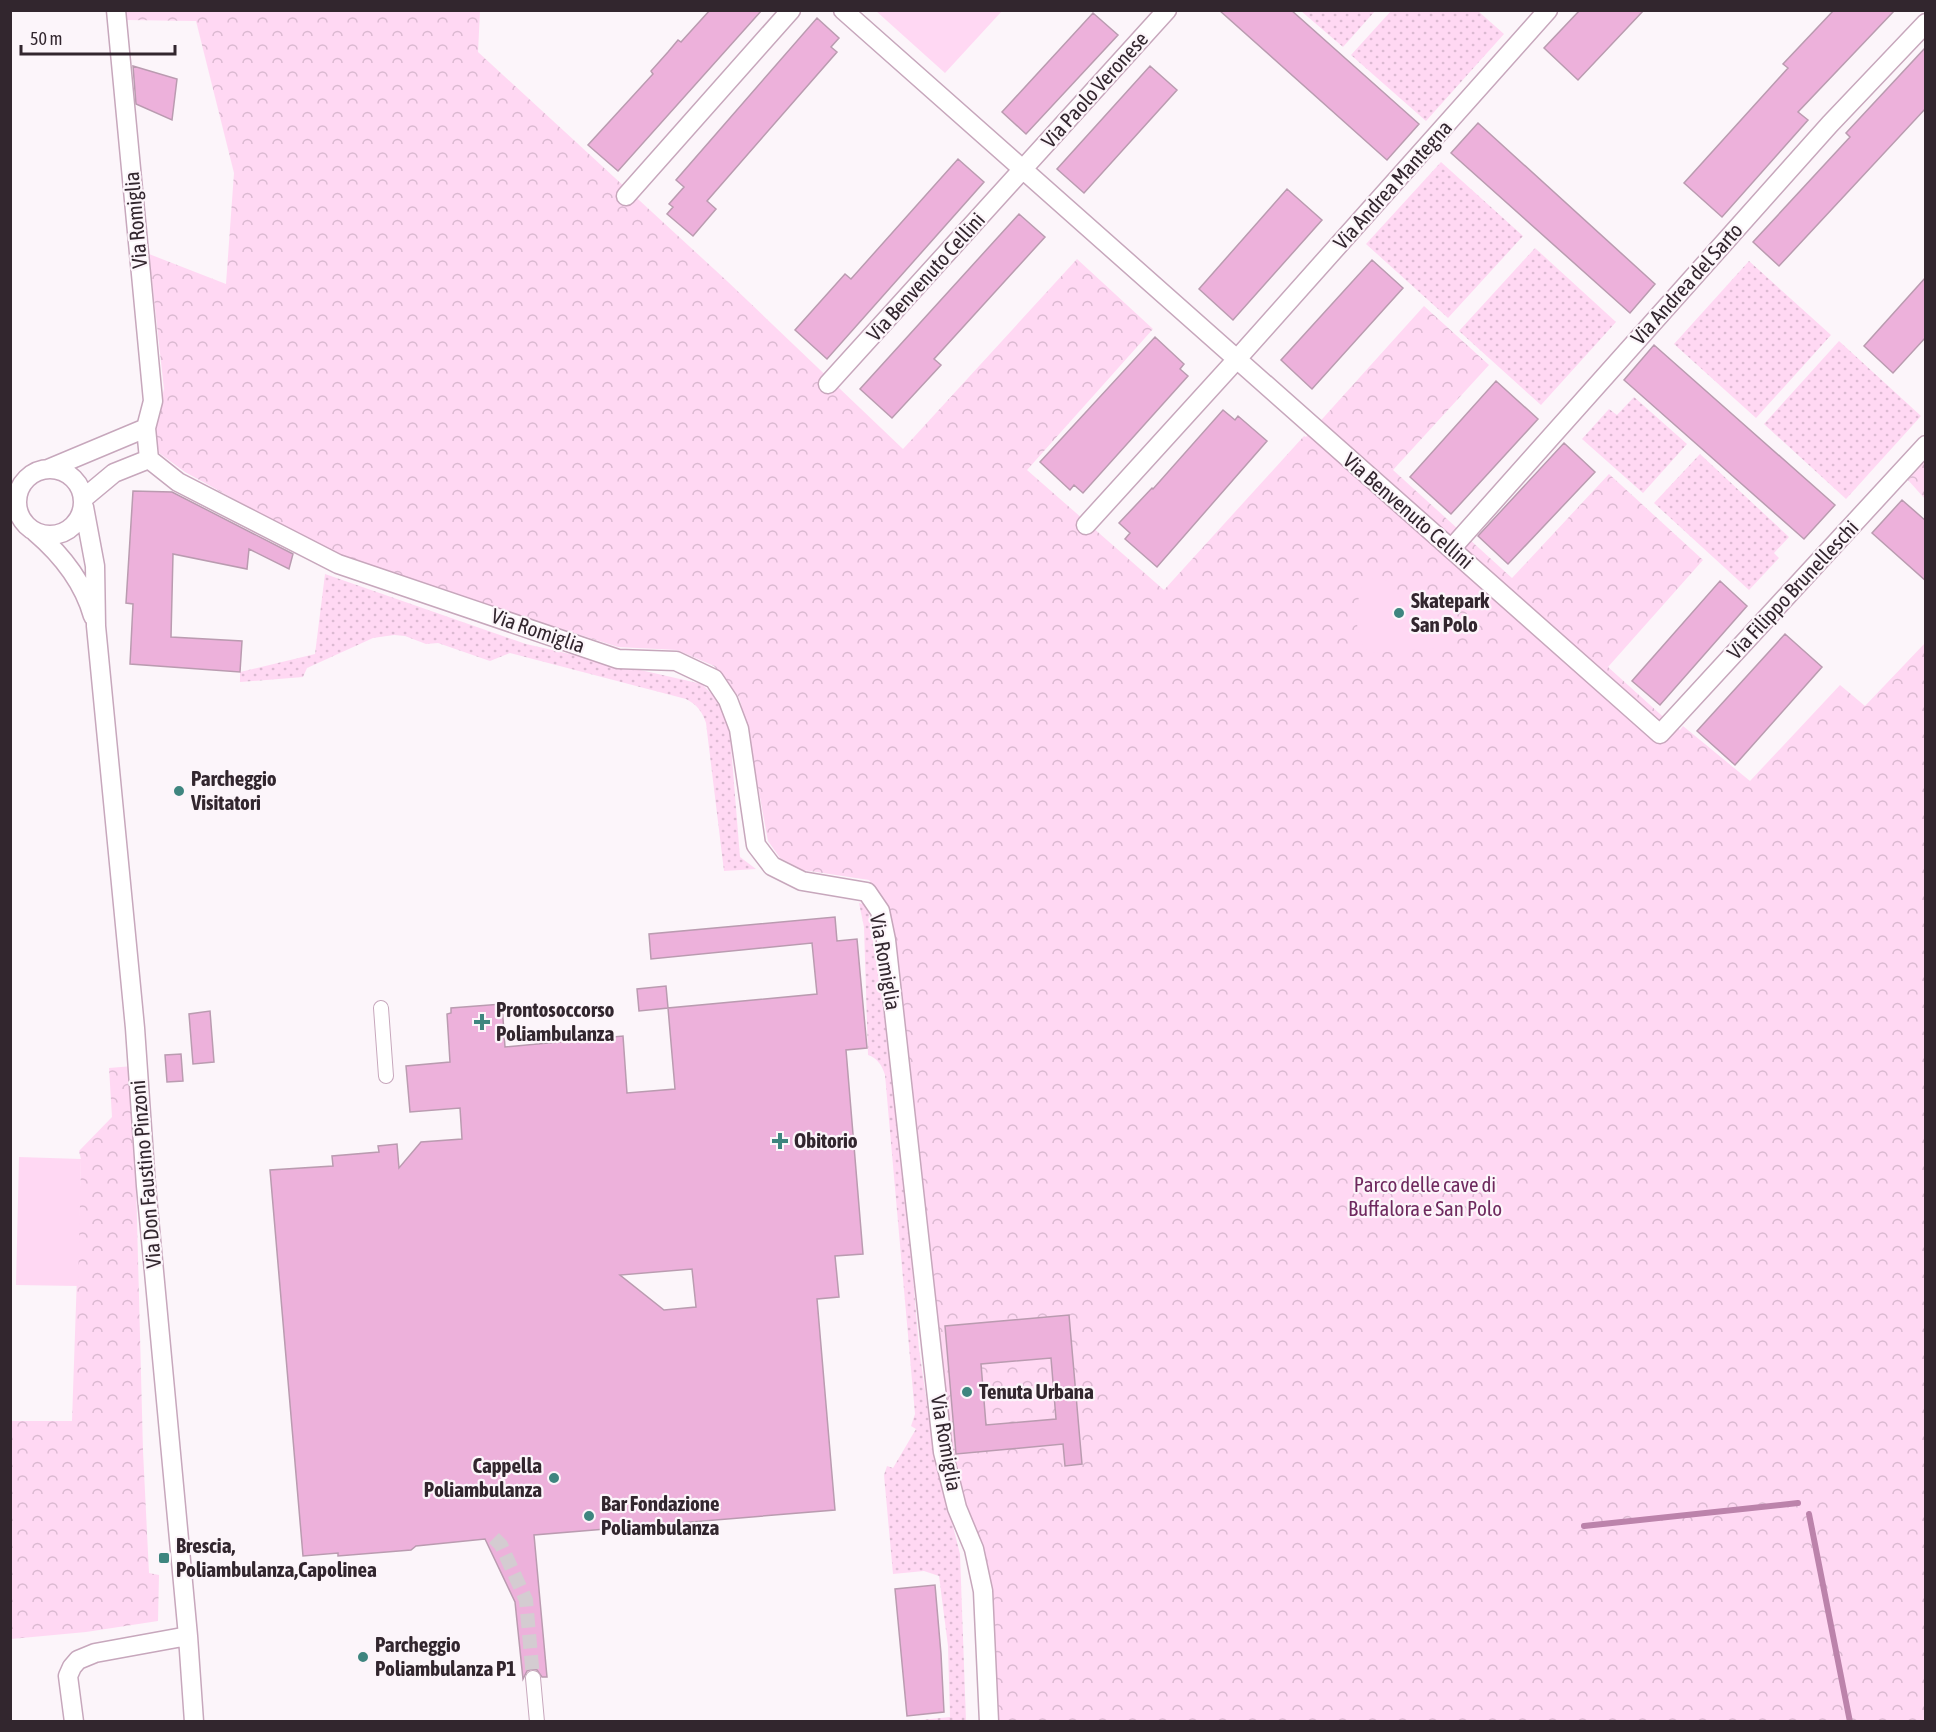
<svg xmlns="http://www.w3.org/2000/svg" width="1936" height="1732" font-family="'Asap Condensed',sans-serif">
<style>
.grass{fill:url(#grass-dots)}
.park{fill:url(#park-crowns)}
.garden{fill:#ffd8f3}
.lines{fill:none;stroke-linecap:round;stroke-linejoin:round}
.stream{stroke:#bc83ab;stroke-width:6}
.building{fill:#edb1db;stroke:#ba9bb0;stroke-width:1.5;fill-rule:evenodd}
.pedestrian-tunnel{stroke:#d4ccd1;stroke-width:14;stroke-dasharray:14 7;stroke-linecap:butt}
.pedestrian-casing{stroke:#c7a7bc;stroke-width:16}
.minor-casing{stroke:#c7a7bc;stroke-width:21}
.pedestrian{stroke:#fff;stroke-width:14}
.minor{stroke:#fff;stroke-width:18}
.poi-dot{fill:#3e857f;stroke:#fcf5fa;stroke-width:2}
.labels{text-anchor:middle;stroke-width:4.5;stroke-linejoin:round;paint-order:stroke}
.street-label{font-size:21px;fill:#32262e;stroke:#fcf5fa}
.poi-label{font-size:21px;font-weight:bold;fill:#32262e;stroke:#fcf5fa;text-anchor:start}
.park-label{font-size:21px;fill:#6e295e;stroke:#fcf5fa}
</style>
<defs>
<pattern id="grass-dots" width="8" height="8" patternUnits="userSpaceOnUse" patternTransform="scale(1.5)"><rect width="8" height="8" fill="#ffd8f3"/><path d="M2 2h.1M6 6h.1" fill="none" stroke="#dbb9d1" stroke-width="1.8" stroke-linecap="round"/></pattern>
<pattern id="park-crowns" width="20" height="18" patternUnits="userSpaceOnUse" patternTransform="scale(1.5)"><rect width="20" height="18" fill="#ffd8f3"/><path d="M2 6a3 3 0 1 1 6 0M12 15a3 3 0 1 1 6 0" fill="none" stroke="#dbb9d1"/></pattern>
</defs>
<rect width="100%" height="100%" fill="#fcf5fa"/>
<path class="grass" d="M 1301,11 L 1375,11 L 1343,47 Z
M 1391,11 L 1478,11 L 1504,34 L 1426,121 L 1351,55 Z
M 1441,162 L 1523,236 L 1448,318 L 1366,244 Z
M 1535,248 L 1616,322 L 1541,405 L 1459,331 Z
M 1749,261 L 1831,335 L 1756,418 L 1674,344 Z
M 1839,341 L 1921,416 L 1846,499 L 1764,424 Z
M 1634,397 L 1687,444 L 1643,493 L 1582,439 L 1609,409 L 1617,415 Z
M 1700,454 L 1789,537 L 1774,553 L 1779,558 L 1749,590 L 1654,503 Z
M 325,574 L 526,644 L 702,684 L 716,698 L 724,713 L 730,734 L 740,857 L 756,869 L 724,871 L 706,723 C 702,711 697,705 686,699 L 510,653 L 490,661 L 438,643 L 426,644 L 405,636 L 394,635 L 373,638 L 307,668 L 303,677 L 240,682 L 240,672 L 315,654 Z
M 859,903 L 866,905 L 869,914 L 889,1050 L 905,1181 L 919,1349 L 926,1397 L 937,1463 L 960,1554 L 966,1721 L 911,1721 L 950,1717 L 948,1646 L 939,1576 L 924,1571 L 893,1574 L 884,1475 L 887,1466 L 893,1468 L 916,1429 L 911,1426 L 915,1414 L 885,1075 C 882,1065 877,1058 868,1055 L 864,927 Z"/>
<path class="park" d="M 125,11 L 480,11 L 478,52 L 727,281 L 903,449 L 1077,259 L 1153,329 L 1027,470 L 1164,590 L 1304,436 L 1306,437 L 1424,306 L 1489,365 L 1393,470 L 1512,578 L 1609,474 L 1703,560 L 1608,667 L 1670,723 L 1680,730 L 1683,726 L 1750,781 L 1840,685 L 1865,706 L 1925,643 L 1925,1721 L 996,1721 L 963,1506 L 948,1454 L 915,1120 L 894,939 L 887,904 L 869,880 L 803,870 L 780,858 L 768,841 L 747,727 L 739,697 L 714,666 L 677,650 L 618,647 L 341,558 L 185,472 L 159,453 L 154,427 L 164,389 L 149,254 L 226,284 L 234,173 L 196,21 L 127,20 Z
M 1925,461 L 1925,499 L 1908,480 Z
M 133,1066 L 143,1451 L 149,1573 L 159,1575 L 158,1621 L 86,1632 L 11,1639 L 10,1421 L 72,1421 L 81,1159 L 79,1151 L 112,1117 L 109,1068 Z"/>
<path class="garden" d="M 876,11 L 1002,11 L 945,73 Z
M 1374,578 C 1388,579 1392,582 1399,595 C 1399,595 1403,603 1403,603 C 1416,615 1440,599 1446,623 C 1449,634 1444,640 1438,648 L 1369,653 C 1352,634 1355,603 1364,581 Z
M 19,1157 L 81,1159 L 78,1286 L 16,1285 Z"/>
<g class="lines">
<path class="stream" d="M 1809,1514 L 1850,1722
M 1584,1526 L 1798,1503"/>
</g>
<path class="building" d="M 710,10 L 762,10 L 618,171 L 588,145 L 653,74 L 651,71 L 668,52 L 678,40 L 681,42 Z
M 1219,10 L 1291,10 L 1419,124 L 1387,160 Z
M 1580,10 L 1644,10 L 1578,80 L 1544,48 Z
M 1834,10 L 1895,10 L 1798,112 L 1808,120 L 1722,217 L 1684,183 L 1788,68 L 1783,64 Z
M 1093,13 L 1118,35 L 1026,134 L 1002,112 Z
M 817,18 L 839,38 L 831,47 L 837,52 L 707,201 L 716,209 L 693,236 L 667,214 L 673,207 L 669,204 L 684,187 L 676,180 Z
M 1926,47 L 1926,108 L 1779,266 L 1753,242 L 1850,137 L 1846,133 Z
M 133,66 L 177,79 L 172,120 L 136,104 Z
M 1150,66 L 1177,90 L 1084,193 L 1057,169 Z
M 1478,123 L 1655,284 L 1630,313 L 1451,153 Z
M 958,159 L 984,182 L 827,359 L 795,330 L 845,274 L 851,279 Z
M 1287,189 L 1322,220 L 1233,320 L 1199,289 Z
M 1019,214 L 1045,237 L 934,359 L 941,365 L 892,418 L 860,389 Z
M 1372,260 L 1403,288 L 1312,389 L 1281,360 Z
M 1926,277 L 1926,337 L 1893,373 L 1864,346 Z
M 1155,337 L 1184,364 L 1180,369 L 1188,376 L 1083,493 L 1074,485 L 1070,490 L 1040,462 Z
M 1654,345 L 1835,505 L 1804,539 L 1624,380 Z
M 1496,381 L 1538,419 L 1451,514 L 1410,477 Z
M 1223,410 L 1235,420 L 1238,416 L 1267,441 L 1157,567 L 1125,539 L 1130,533 L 1119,523 L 1152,488 L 1153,489 Z
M 1564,443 L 1595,472 L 1508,564 L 1478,536 Z
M 133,491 L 172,492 L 293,554 L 289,569 L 249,549 L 247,569 L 173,554 L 171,637 L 242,641 L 240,672 L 130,664 L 133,604 L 126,603 Z
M 1902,500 L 1926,521 L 1926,581 L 1872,533 Z
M 1720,581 L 1747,606 L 1660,705 L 1632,681 Z
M 1785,634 L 1822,667 L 1735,765 L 1697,731 Z
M 835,917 L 837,941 L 857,939 L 867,1048 L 846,1050 L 863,1254 L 835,1256 L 839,1297 L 817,1299 L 835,1510 L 534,1535 L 547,1677 L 542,1677 L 537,1670 L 532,1669 L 527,1671 L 523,1679 L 515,1602 L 485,1539 L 416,1546 L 411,1550 L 338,1556 L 338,1553 L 303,1556 L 270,1170 L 333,1166 L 332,1156 L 379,1152 L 378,1146 L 397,1144 L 399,1168 L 421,1142 L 462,1139 L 460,1108 L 410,1112 L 406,1066 L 450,1062 L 447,1014 L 451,1013 L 451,1008 L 502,1004 L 505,1047 L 623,1036 L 627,1093 L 675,1089 L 668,1008 L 817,994 L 812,943 L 651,959 L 649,934 ZM 692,1269 L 696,1307 L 664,1310 L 620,1275 Z
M 666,986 L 668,1008 L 639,1011 L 637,989 Z
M 210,1011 L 214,1062 L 193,1064 L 189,1014 Z
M 181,1054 L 183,1081 L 167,1082 L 165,1055 Z
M 1069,1315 L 1082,1464 L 1065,1466 L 1063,1444 L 956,1454 L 945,1326 ZM 1051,1358 L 1056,1419 L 986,1425 L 981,1364 Z
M 935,1585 L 941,1654 L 944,1712 L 907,1716 L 895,1589 Z"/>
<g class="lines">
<path class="pedestrian-tunnel" d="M 494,1538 L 501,1545 L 526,1600 L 533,1678"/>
<g class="pedestrian-casing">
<path id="pedestrian" d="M 381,1008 L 386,1076
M 533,1678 L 537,1722"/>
</g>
<g class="minor-casing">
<path id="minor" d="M 116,10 L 153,401 L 146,428 L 149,459 L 178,482 L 338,564 L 618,659 L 676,661 L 714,679 L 728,700 L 739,729 L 756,845 L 772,866 L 802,881 L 867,892 L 880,911 L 886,940 L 943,1452 L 957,1508 L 974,1549 L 983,1591 L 989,1722
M 843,10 L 1660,734 L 1926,445
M 626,196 L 791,10
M 828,384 L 1167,10
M17 502a33 33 0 1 1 66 0a33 33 0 1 1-66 0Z
M 48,469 L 146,428
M 84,498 L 114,473 L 149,459
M 84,507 L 95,566 L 96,626 L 135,1028 L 146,1186 L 188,1636 L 194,1722
M 1086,525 L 1237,359 L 1548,10
M 35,532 C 62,555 83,581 93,616
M 1451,549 L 1830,124 L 1926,23
M 74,1722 L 68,1676 L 72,1667 L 78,1660 L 95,1653 L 188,1636"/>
</g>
<use href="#pedestrian" class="pedestrian"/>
<use href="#minor" class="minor"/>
</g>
<g class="poi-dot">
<circle cx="1399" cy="613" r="6"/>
<circle cx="179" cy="791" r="6"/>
<path d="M479 1013h6v6h6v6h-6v6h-6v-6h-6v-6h6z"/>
<path d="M777 1132h6v6h6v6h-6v6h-6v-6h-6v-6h6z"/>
<circle cx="967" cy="1392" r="6"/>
<circle cx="554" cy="1478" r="6"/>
<circle cx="589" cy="1516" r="6"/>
<rect x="158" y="1552" width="12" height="12" rx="3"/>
<circle cx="363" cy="1657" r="6"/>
</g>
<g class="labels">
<g class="street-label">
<text transform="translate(1095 90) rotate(-48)" y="7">Via Paolo Veronese</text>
<text transform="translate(1393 185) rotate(-48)" y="7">Via Andrea Mantegna</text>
<text transform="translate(136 220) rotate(-95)" y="7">Via Romiglia</text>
<text transform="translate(926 277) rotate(-48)" y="7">Via Benvenuto Cellini</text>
<text transform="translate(1687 284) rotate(-48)" y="7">Via Andrea del Sarto</text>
<text transform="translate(1408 511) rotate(41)" y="7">Via Benvenuto Cellini</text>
<text transform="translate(1793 590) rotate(-47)" y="7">Via Filippo Brunelleschi</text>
<text transform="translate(538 631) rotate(19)" y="7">Via Romiglia</text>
<text transform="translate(885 962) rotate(80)" y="7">Via Romiglia</text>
<text transform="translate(146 1174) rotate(-95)" y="7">Via Don Faustino Pinzoni</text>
<text transform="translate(946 1443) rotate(80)" y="7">Via Romiglia</text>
</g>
<g class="poi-label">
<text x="1411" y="608">Skatepark<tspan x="1411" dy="24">San Polo</tspan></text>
<text x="191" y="786">Parcheggio<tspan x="191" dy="24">Visitatori</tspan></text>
<text x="496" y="1017">Prontosoccorso<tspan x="496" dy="24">Poliambulanza</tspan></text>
<text x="794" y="1148">Obitorio</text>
<text x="979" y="1399">Tenuta Urbana</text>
<text x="542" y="1473" text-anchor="end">Cappella<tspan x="542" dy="24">Poliambulanza</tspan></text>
<text x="601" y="1511">Bar Fondazione<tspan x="601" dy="24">Poliambulanza</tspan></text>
<text x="176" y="1553">Brescia,<tspan x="176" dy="24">Poliambulanza,Capolinea</tspan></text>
<text x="375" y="1652">Parcheggio<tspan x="375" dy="24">Poliambulanza P1</tspan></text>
</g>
<g class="park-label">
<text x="1425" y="1192">Parco delle cave di<tspan x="1425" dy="24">Buffalora e San Polo</tspan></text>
</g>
</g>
<rect width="1936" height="1732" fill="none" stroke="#32262e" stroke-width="24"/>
<path d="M21 45v9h154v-9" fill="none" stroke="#32262e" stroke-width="3"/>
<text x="30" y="45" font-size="18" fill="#32262e" stroke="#fcf5fa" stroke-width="4.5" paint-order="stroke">50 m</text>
</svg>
